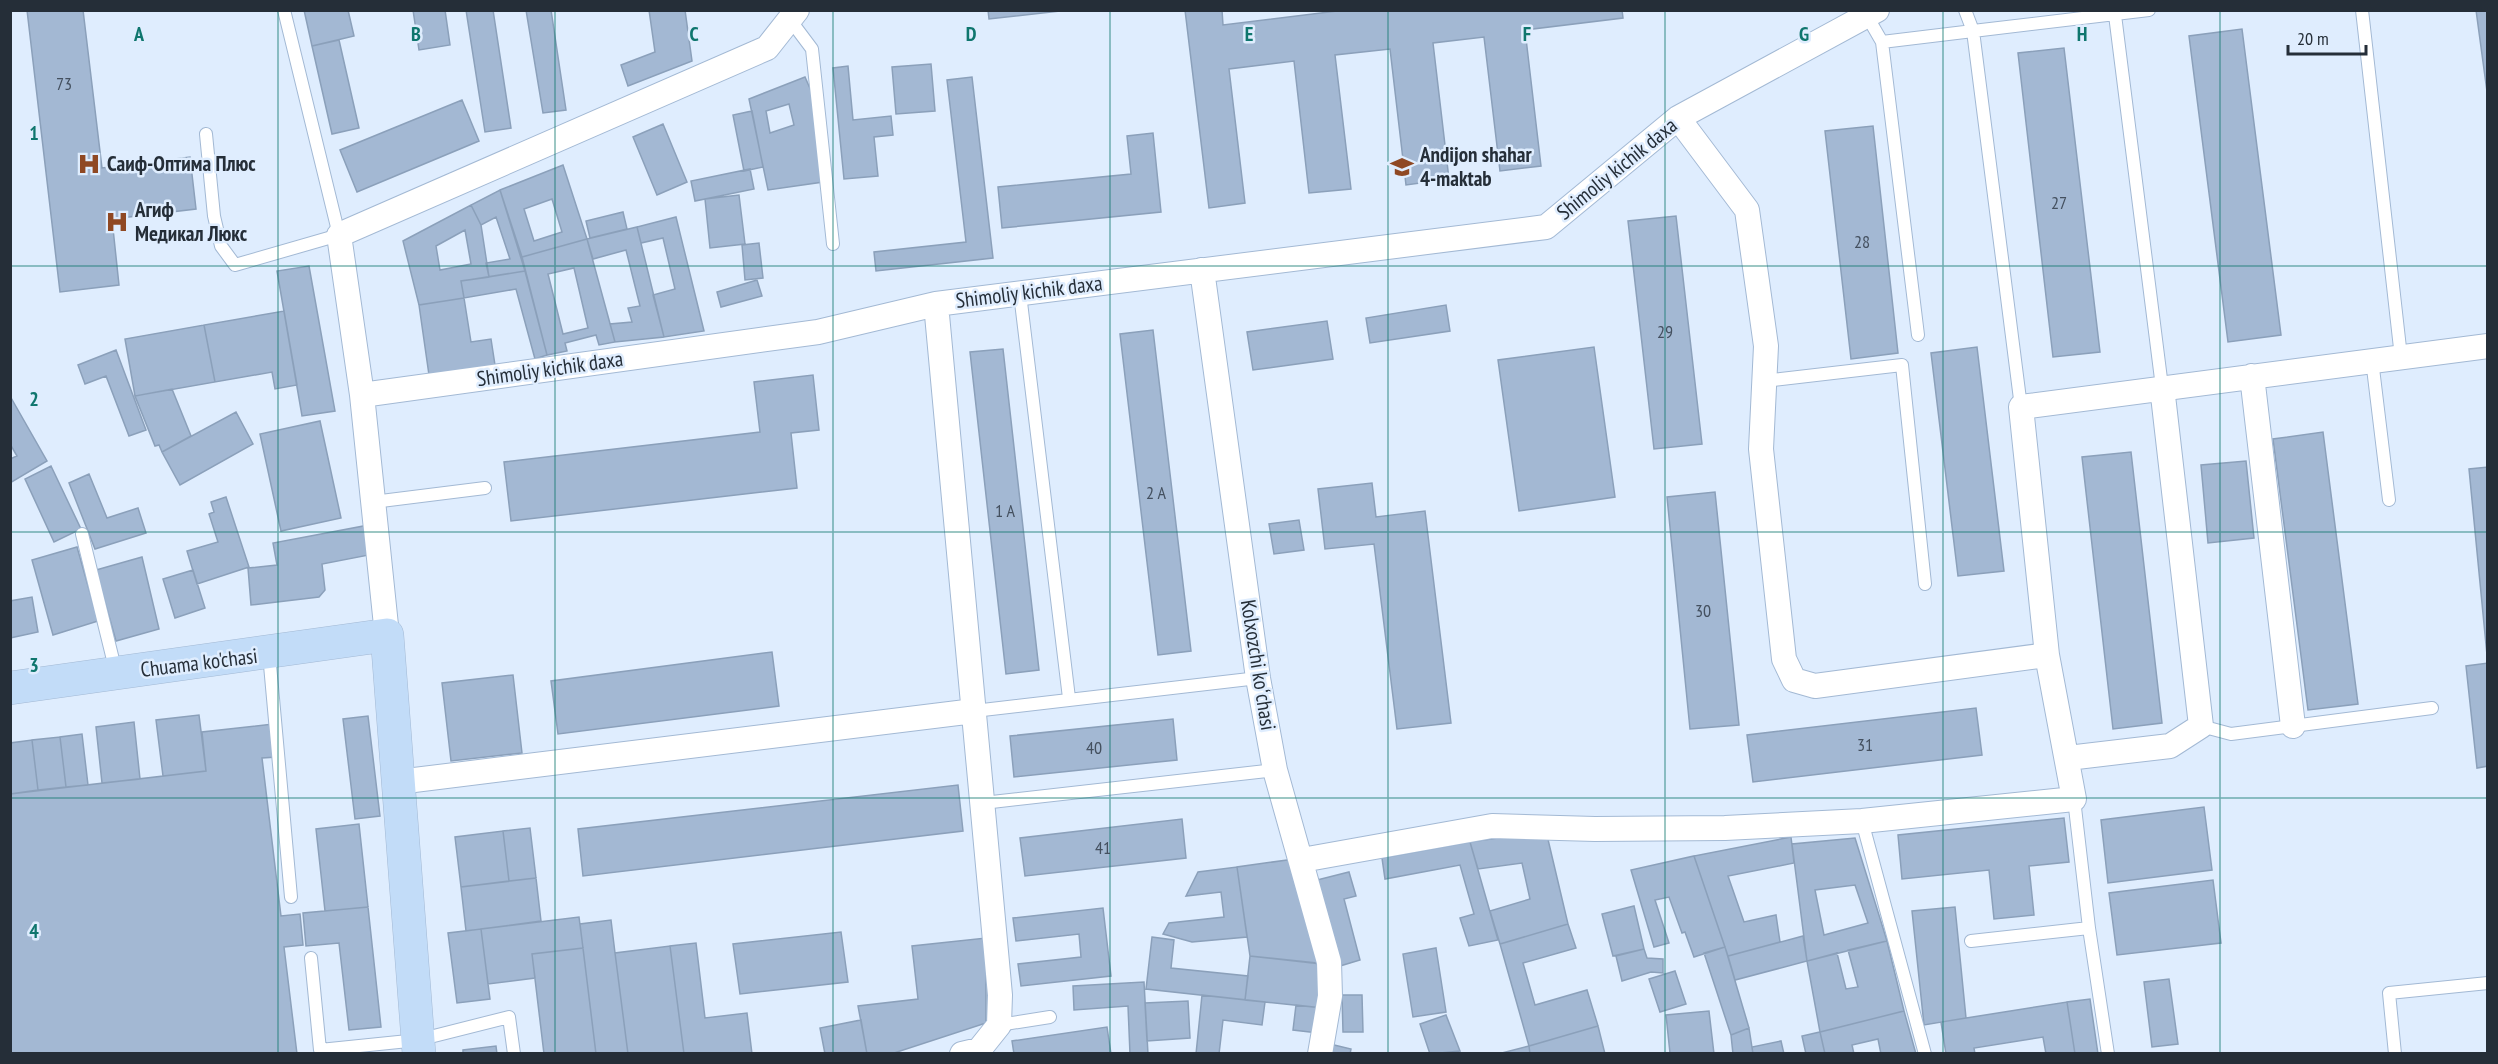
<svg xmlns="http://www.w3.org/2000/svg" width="2498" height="1064" font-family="'PT Sans Narrow',sans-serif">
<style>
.building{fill:#a3b8d3;stroke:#8ba0ba;stroke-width:1.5;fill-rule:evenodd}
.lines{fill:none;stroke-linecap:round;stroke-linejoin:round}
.lane-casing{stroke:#a3b9d4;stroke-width:14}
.street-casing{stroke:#a3b9d4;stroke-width:26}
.secondary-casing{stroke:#a3b9d4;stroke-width:34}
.lane{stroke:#fff;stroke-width:12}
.street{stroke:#fff;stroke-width:24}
.secondary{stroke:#c2dcf8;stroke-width:33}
.grid{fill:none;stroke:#0f766e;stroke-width:1.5;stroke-opacity:0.55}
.labels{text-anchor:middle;stroke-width:5;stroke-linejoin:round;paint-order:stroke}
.number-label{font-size:18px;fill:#44505f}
.poi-label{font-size:21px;font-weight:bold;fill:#252e38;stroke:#dfedfe;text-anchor:start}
.street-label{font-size:21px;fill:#252e38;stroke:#dfedfe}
.grid-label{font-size:20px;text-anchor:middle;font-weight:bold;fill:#0f766e;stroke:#dfedfe;stroke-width:5;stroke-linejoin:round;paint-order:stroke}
</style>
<rect width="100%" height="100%" fill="#dfedfe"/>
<path class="building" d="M 27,10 L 83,10 L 102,168 L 190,157 L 196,209 L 112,219 L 119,285 L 60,292 Z
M 304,10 L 348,10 L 354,36 L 312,46 Z
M 413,10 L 445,10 L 450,45 L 419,50 Z
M 466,10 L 493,10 L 511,128 L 485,132 Z
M 526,10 L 551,10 L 566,110 L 543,113 Z
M 649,10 L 685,10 L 692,61 L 628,86 L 621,65 L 655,52 Z
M 988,10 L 1069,10 L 989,19 Z
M 1185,10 L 1222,10 L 1223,25 L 1345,10 L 1622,10 L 1623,18 L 1525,30 L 1541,166 L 1500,171 L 1484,37 L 1433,43 L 1449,179 L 1406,185 L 1390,49 L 1335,55 L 1351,189 L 1309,193 L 1294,61 L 1229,69 L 1245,203 L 1209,208 Z
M 2476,10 L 2488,10 L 2488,99 Z
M 2242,29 L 2281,335 L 2228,342 L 2189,36 Z
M 339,40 L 359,128 L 332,134 L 312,46 Z
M 2064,48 L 2100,352 L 2053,357 L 2018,53 Z
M 931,64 L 935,111 L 896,114 L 892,67 Z
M 848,66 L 853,120 L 891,116 L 893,135 L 874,137 L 878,176 L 844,179 L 833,68 Z
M 805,77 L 812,93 L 823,182 L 768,190 L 749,99 ZM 789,104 L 794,125 L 770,133 L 766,111 Z
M 972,77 L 993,258 L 876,271 L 874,252 L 966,242 L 947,80 Z
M 462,100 L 479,141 L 357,192 L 340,150 Z
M 752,111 L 763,167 L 744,171 L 733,115 Z
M 663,124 L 687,182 L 657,195 L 633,137 Z
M 1873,126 L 1898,353 L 1851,359 L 1825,131 Z
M 1153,133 L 1161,212 L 1002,228 L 998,187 L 1131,174 L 1127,136 Z
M 563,165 L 587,239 L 522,257 L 500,190 ZM 552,199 L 562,232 L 534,241 L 524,209 Z
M 750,169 L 754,189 L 695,201 L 691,181 Z
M 500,190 L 525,271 L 489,277 L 486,263 L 510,259 L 496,217 L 481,225 L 471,205 Z
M 739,195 L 745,244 L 710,248 L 705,199 Z
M 471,205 L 481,225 L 489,277 L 461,281 L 464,298 L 419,305 L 403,241 ZM 465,230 L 471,264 L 440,270 L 436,246 Z
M 623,212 L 627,229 L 590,238 L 586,221 Z
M 1676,216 L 1702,444 L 1654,449 L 1628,221 Z
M 676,217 L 704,331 L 664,337 L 653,295 L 675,289 L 663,238 L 641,243 L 637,227 Z
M 637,227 L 664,337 L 615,342 L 610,324 L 632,322 L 628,308 L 640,306 L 626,250 L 593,259 L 587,239 Z
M 587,239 L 615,342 L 599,345 L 596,335 L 565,343 L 567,351 L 547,355 L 522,257 ZM 574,268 L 588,328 L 563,334 L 548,274 Z
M 759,243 L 763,278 L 745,280 L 742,245 Z
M 309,266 L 335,411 L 302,416 L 277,271 Z
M 525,271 L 547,355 L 535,359 L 516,289 L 464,298 L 461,281 Z
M 757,280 L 762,296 L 721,307 L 717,292 Z
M 464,298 L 471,342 L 491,339 L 495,365 L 429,375 L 419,305 Z
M 1446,305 L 1450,331 L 1370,343 L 1366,318 Z
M 284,311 L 297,385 L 275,389 L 272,372 L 215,382 L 204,325 Z
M 1327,321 L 1333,359 L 1253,370 L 1247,332 Z
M 204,325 L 215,382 L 135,396 L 125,339 Z
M 1153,330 L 1191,651 L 1158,655 L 1120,334 Z
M 1594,347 L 1615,497 L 1519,511 L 1498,360 Z
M 1977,347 L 2004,571 L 1958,576 L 1931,353 Z
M 1003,349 L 1039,670 L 1006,674 L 970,352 Z
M 116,350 L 146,430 L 129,436 L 106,376 L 85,384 L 78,365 Z
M 813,375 L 819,430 L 791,433 L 797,488 L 511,521 L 504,462 L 760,432 L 754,382 Z
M 172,389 L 191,436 L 162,452 L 159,445 L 155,446 L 135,396 Z
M 10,396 L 47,461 L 10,483 L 10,459 L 17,456 L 10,444 Z
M 236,412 L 253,444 L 180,485 L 162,452 Z
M 320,421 L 341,518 L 281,531 L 260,434 Z
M 2323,432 L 2358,704 L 2308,710 L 2273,439 Z
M 2131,452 L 2162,723 L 2113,729 L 2082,457 Z
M 2246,461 L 2254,538 L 2208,543 L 2201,465 Z
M 51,466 L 81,529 L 54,542 L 25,479 Z
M 2488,467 L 2488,655 L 2487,655 L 2469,469 Z
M 89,474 L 107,518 L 138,508 L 146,533 L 95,549 L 69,483 Z
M 1372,483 L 1376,517 L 1425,511 L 1451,723 L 1397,729 L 1374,544 L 1325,549 L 1318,489 Z
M 1715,492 L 1739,725 L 1690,729 L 1667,497 Z
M 226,497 L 249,567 L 197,584 L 187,551 L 218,542 L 209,514 L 214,512 L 211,502 Z
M 1299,520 L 1304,550 L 1274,554 L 1269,524 Z
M 369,525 L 374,554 L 322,564 L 325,590 L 319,597 L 251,605 L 248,568 L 277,565 L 273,543 Z
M 77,547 L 98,621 L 53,635 L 32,560 Z
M 142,557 L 159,629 L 116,641 L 96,570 Z
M 193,570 L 205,608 L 175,618 L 163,579 Z
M 32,597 L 38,632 L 10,638 L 10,601 Z
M 772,652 L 779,706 L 558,734 L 551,681 Z
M 2488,663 L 2488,766 L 2477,768 L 2466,666 Z
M 513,675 L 522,753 L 451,761 L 442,683 Z
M 1976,708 L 1982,755 L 1753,782 L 1747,735 Z
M 199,715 L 206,771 L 163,776 L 156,720 Z
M 368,716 L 380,816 L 355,819 L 343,719 Z
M 1173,719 L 1177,760 L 1014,777 L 1010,736 Z
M 134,722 L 140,779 L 102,783 L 96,727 Z
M 273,724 L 277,757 L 262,758 L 281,916 L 300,914 L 303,945 L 284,947 L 297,1054 L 10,1054 L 10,794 L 206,771 L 202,732 Z
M 82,734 L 88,785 L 66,787 L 60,737 Z
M 60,737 L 66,787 L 38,790 L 32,740 Z
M 32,740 L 38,790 L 10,794 L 10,743 Z
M 958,785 L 963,831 L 583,876 L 578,829 Z
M 2204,807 L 2212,870 L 2108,883 L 2101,820 Z
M 2064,818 L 2069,862 L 2029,866 L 2034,915 L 1994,919 L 1989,870 L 1902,879 L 1898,835 Z
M 1182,819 L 1186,858 L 1025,876 L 1020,838 Z
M 359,824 L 368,907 L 325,911 L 316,829 Z
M 530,828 L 536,878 L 509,881 L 503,831 Z
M 503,831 L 509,881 L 461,887 L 455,837 Z
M 1546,831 L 1568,924 L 1500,944 L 1490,911 L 1530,899 L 1522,863 L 1478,869 L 1470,842 Z
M 1791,837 L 1794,863 L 1728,876 L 1744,922 L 1776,915 L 1780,942 L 1728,956 L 1694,856 Z
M 1855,838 L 1887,941 L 1807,961 L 1792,844 ZM 1855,885 L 1868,923 L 1824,935 L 1815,890 Z
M 1470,842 L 1498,940 L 1469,946 L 1460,918 L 1474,914 L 1460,865 L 1385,879 L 1382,858 Z
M 1694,856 L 1725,947 L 1694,957 L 1685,932 L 1682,933 L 1669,897 L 1655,900 L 1669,943 L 1654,947 L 1631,870 Z
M 1294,859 L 1320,964 L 1250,956 L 1237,867 Z
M 1237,867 L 1247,937 L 1192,942 L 1163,934 L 1169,923 L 1224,917 L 1221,892 L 1186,896 L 1198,872 Z
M 1349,872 L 1356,896 L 1344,899 L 1360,960 L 1340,966 L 1317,880 Z
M 536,878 L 541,921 L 466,931 L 461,887 Z
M 2213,880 L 2221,943 L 2117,955 L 2109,893 Z
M 1634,906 L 1644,949 L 1613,956 L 1602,914 Z
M 368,907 L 381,1027 L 349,1030 L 339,943 L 306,946 L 303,913 Z
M 1955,907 L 1966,1018 L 1924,1025 L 1912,911 Z
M 1103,908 L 1111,976 L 1021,986 L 1018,964 L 1081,957 L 1079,934 L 1016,941 L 1013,918 Z
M 579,917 L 583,948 L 532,954 L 535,978 L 488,984 L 481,929 Z
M 611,920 L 615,953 L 628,1054 L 596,1054 L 580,924 Z
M 1568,924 L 1576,948 L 1523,963 L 1535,1005 L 1587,990 L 1598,1026 L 1529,1046 L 1500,944 Z
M 481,929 L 490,999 L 457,1003 L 448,933 Z
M 841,932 L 848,982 L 740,994 L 733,944 Z
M 1803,936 L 1807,961 L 1735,980 L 1728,956 Z
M 1152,937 L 1174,940 L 1171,968 L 1248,976 L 1245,1000 L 1146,989 Z
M 986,938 L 986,1023 L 891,1054 L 867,1054 L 858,1006 L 918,999 L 912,946 Z
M 1887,941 L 1904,1011 L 1820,1032 L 1807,961 L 1837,953 L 1846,989 L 1858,987 L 1848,950 Z
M 696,943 L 705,1018 L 747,1013 L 752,1054 L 684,1054 L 670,946 Z
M 670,946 L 684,1054 L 628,1054 L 615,953 Z
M 1725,947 L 1749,1028 L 1731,1035 L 1704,953 Z
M 583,948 L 596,1054 L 544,1054 L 532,954 Z
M 1436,948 L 1446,1012 L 1413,1017 L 1403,954 Z
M 1644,949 L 1647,958 L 1663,959 L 1663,973 L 1651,972 L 1622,981 L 1616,956 Z
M 1250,956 L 1326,964 L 1322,1008 L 1245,1000 Z
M 1675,971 L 1686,1004 L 1660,1012 L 1649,979 Z
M 2169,979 L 2178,1044 L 2152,1047 L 2144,982 Z
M 1144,982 L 1148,1054 L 1130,1054 L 1128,1006 L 1074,1010 L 1073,986 Z
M 1202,995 L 1265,1002 L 1262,1025 L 1223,1020 L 1219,1054 L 1196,1054 Z
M 1342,995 L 1362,995 L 1363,1032 L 1343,1032 Z
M 2090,999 L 2098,1054 L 2075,1054 L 2067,1002 Z
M 1188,1001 L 1190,1038 L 1147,1041 L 1145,1003 Z
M 2067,1002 L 2075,1054 L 2046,1054 L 2043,1037 L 1974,1048 L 1975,1054 L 1946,1054 L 1941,1022 Z
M 1296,1005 L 1322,1008 L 1318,1033 L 1293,1030 Z
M 1709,1011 L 1714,1054 L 1670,1053 L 1666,1015 Z
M 1904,1011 L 1916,1054 L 1881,1054 L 1878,1039 L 1852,1045 L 1854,1054 L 1825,1054 L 1820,1032 Z
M 1446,1015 L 1460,1051 L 1430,1054 L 1420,1024 Z
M 861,1020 L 867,1054 L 825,1054 L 820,1028 Z
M 1598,1026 L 1605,1054 L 1530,1054 L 1529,1046 Z
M 1107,1027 L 1111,1054 L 1014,1054 L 1012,1041 Z
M 1749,1028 L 1753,1054 L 1733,1054 L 1731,1035 Z
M 1820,1032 L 1825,1054 L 1806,1054 L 1802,1036 Z
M 1781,1041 L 1784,1054 L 1753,1054 L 1752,1047 Z
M 1330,1044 L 1351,1049 L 1350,1054 L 1328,1054 Z
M 496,1046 L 497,1054 L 463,1054 L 463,1050 Z
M 1529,1046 L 1530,1054 L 1498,1054 Z"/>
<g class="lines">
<g class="lane-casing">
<path id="lane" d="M 1965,10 L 1973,31 L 2149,10
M 2362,10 L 2401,357
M 2115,15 L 2162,387
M 1867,16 L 1882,42
M 791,21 L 812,49 L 833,244
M 206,134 L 214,216 L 221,246 L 235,265 L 339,235 L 284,10
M 1020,294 L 1069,698
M 1918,335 L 1882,42 L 1973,31 L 2021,407
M 2372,360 L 2389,500
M 1764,381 L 1902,365 L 1925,584
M 373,502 L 485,488
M 82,534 L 116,672
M 269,654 L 291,897
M 974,711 L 1258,678
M 2201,726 L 2231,734 L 2432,708
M 2074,799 L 2089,928 L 2108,1054
M 983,803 L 1275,770
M 1862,821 L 1925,1054
M 1971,941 L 2089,928
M 311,958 L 320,1050 L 418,1040 L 509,1017 L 514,1054
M 999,1025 L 1050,1017
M 2395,1054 L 2389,993 L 2488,983"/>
</g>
<g class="street-casing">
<path id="street" d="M 1678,118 L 1747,210 L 1766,346 L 1761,449 L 1784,659 L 1794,680 L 1815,686 L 2047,655
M 1202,270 L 1258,678 L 1275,770 L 1329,962 L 1330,996 L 1320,1054
M 936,304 L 1000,995 L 999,1025 L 979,1050 L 962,1054
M 2252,376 L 2293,726
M 362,395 L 339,235 L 767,48 L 797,10
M 387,635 L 362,395 L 818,332 L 936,304 L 1546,227 L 1678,118 L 1877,10
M 2068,758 L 2170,746 L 2201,726 L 2162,387
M 398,782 L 974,711
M 1302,860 L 1492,826 L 1595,829 L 1725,828 L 1862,821 L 2074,799 L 2047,655 L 2021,407 L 2488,346"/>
</g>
<g class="secondary-casing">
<path id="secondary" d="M 10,688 L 387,635 L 419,1054"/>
</g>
<use href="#lane" class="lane"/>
<use href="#street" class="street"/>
<use href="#secondary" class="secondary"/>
</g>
<path class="grid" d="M 278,10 L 278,1054M 555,10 L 555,1054M 833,10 L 833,1054M 1110,10 L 1110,1054M 1388,10 L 1388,1054M 1665,10 L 1665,1054M 1943,10 L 1943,1054M 2220,10 L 2220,1054M 10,266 L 2488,266M 10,532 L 2488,532M 10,798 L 2488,798"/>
<defs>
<g id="hospital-bare" transform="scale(1.8)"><path d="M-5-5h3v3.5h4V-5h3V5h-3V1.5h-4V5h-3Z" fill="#8f4823" stroke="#dfedfe" stroke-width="2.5" paint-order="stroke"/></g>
<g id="school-bare" transform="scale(1.8)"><path d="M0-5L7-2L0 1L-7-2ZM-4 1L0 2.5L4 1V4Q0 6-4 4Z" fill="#8f4823" stroke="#dfedfe" stroke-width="2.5" paint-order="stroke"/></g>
</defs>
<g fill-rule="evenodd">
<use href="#hospital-bare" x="89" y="164"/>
<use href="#school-bare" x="1402" y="167"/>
<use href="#hospital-bare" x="117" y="222"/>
</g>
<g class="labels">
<g class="number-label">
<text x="64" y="90">73</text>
<text x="2059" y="209">27</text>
<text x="1862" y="248">28</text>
<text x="1665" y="338">29</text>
<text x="1156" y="499">2 А</text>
<text x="1005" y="517">1 А</text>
<text x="1703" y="617">30</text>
<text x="1865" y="751">31</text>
<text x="1094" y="754">40</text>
<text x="1103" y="854">41</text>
</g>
<g class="poi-label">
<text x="1420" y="162">Andijon shahar<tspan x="1420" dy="24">4-maktab</tspan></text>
<text x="107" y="171">Саиф-Оптима Плюс</text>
<text x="135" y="217">Агиф<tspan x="135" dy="24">Медикал Люкс</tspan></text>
</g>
<g class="street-label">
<text transform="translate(1617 169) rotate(-39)" y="7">Shimoliy kichik daxa</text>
<text transform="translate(1029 292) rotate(-7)" y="7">Shimoliy kichik daxa</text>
<text transform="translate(550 369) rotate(-8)" y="7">Shimoliy kichik daxa</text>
<text transform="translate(199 663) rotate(-7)" y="7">Chuama ko'chasi</text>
<text transform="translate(1258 665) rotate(81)" y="7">Kolxozchi koʻchasi</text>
</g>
</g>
<g class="grid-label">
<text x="139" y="41">A</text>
<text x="416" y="41">B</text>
<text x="694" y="41">C</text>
<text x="971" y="41">D</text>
<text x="1249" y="41">E</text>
<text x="1527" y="41">F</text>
<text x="1804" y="41">G</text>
<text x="2082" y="41">H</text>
<text x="34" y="140">1</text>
<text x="34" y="406">2</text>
<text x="34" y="672">3</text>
<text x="34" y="938">4</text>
</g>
<rect width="2498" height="1064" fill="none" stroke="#252e38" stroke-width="24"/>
<path d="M2288 45v9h78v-9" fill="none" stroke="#252e38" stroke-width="3"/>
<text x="2297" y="45" font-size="18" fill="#252e38" stroke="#dfedfe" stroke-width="4.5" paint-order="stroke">20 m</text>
</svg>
